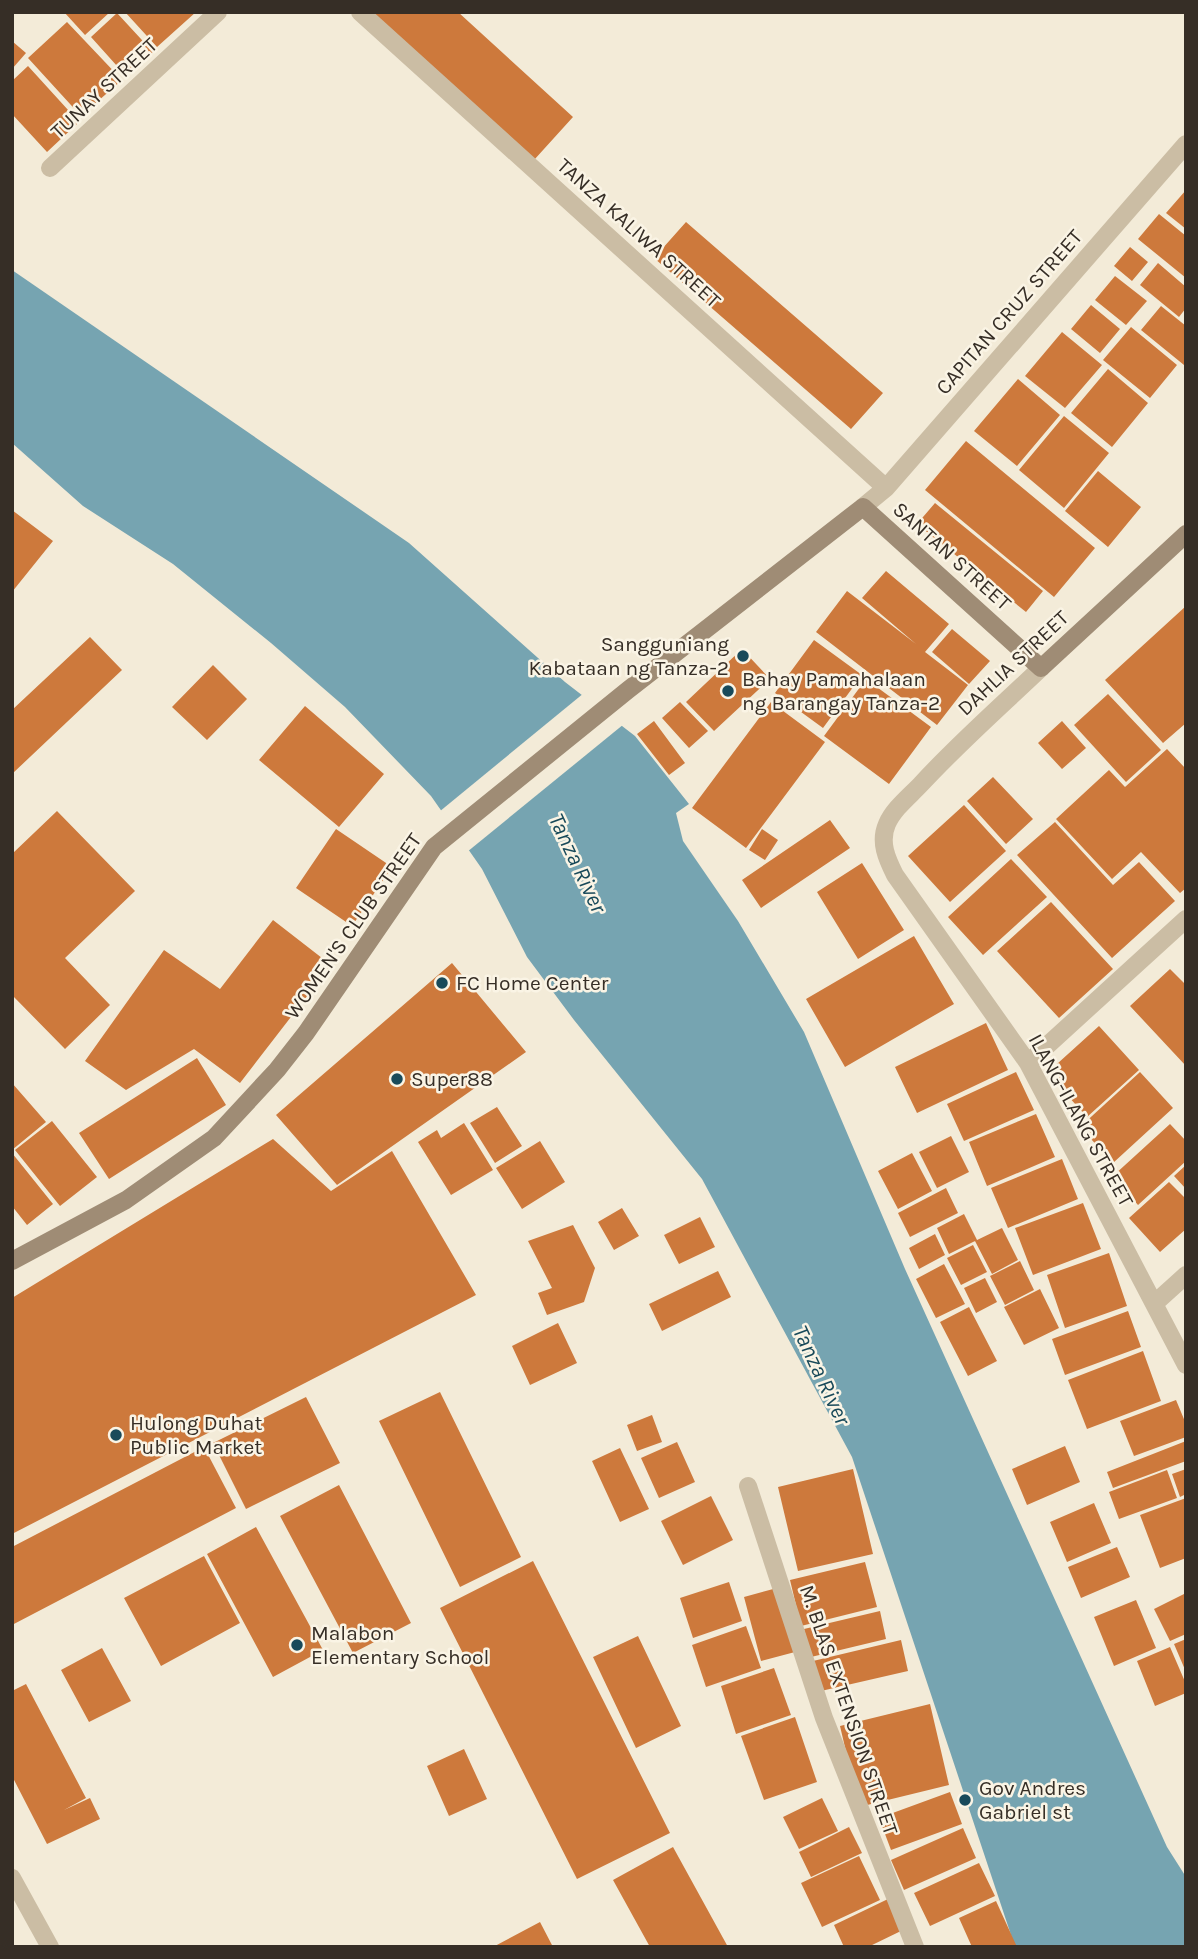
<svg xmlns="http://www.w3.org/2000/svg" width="1198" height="1959" font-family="Karla,sans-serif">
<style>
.water{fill:#76a4b1}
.pier{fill:#f3ebd8}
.building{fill:#cd793c}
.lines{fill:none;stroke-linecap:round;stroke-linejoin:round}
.street{stroke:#cbbda4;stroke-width:18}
.secondary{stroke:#9f8c75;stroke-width:18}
.poi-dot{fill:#194a5a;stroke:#faf4e5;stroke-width:2.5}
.labels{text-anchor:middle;stroke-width:5;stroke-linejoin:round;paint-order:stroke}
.street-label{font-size:21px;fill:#362e26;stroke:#faf4e5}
.poi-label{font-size:21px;fill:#362e26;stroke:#faf4e5;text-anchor:start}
.water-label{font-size:23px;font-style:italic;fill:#194a5a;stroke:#faf4e5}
</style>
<rect width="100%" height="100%" fill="#f3ebd8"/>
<path class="water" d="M 12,270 L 409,543 L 565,682 L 635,736 L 689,804 L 676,813 L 683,841 L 738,921 L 804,1032 L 905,1269 L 1167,1847 L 1186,1877 L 1186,1947 L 1015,1947 L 852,1457 L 702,1179 L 574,1020 L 527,957 L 482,869 L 431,796 L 345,707 L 271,643 L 173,564 L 83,506 L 12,443 Z"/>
<path class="pier" d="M 584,693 L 624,724 L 467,852 L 439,812 Z"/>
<path class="building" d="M 64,12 L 110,12 L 85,35 Z
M 125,12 L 196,12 L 157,47 Z
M 372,12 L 458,12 L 573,117 L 534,160 Z
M 117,13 L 153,52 L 126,76 L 91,37 Z
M 67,22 L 122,80 L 81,116 L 28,58 Z
M 12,41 L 26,53 L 12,69 Z
M 28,66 L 79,122 L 47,152 L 12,114 L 12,81 Z
M 1186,190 L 1186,229 L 1166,213 Z
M 1159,214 L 1186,236 L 1186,278 L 1138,239 Z
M 686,222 L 883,393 L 851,429 L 654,258 Z
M 1130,247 L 1148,262 L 1132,281 L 1114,266 Z
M 1158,263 L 1186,287 L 1186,308 L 1179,317 L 1140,285 Z
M 1115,276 L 1147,301 L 1126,325 L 1095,300 Z
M 1091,305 L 1120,329 L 1100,353 L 1071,329 Z
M 1161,306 L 1186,326 L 1184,365 L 1141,330 Z
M 1131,327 L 1177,365 L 1150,398 L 1103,360 Z
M 1062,332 L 1102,365 L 1065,408 L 1025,376 Z
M 1108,369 L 1148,403 L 1112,447 L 1071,413 Z
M 1018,379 L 1060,415 L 1017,466 L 974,431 Z
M 1064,416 L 1109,453 L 1064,508 L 1019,470 Z
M 966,441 L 1095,548 L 1054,597 L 925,490 Z
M 1098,471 L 1141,507 L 1108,547 L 1065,511 Z
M 935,503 L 1043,591 L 1026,612 L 917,524 Z
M 12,510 L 53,541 L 12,592 Z
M 886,571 L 949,624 L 925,652 L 968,685 L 937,725 L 816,632 L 847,591 L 916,644 L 862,598 Z
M 1186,606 L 1186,723 L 1163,743 L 1105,680 Z
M 952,629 L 990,661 L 969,684 L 932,652 Z
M 90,637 L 122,670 L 12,774 L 12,710 Z
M 814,640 L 862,675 L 823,728 L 775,693 Z
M 742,649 L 770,679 L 714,731 L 686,702 Z
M 213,665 L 247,699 L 207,740 L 172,707 Z
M 866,679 L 931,727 L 889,784 L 824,736 Z
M 1108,694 L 1161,750 L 1126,782 L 1074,725 Z
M 680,702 L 708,731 L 689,748 L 662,718 Z
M 771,702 L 825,742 L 746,848 L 692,808 Z
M 305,706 L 384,774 L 339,827 L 259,760 Z
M 654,721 L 685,763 L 669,775 L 637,734 Z
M 1062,721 L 1086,748 L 1062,769 L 1038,743 Z
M 1167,749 L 1186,769 L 1186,888 L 1180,893 L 1141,852 L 1112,879 L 1056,819 L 1109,770 L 1125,787 Z
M 993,777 L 1033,819 L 1006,844 L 967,801 Z
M 964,805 L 1006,851 L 950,902 L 908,856 Z
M 57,811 L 135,891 L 65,958 L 110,1005 L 65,1049 L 12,995 L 12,854 Z
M 830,820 L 850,848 L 761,908 L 742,880 Z
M 1055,822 L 1113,885 L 1139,862 L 1175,901 L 1112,958 L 1017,855 Z
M 336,829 L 392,867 L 352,926 L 296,888 Z
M 762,829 L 778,840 L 765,860 L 749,850 Z
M 1011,859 L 1047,897 L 983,955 L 948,917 Z
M 862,863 L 904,930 L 858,959 L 817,892 Z
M 1051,902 L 1113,969 L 1059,1018 L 997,951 Z
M 273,920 L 331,965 L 240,1083 L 194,1049 L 126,1090 L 85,1061 L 164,950 L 220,989 Z
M 914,936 L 954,1004 L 845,1067 L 806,999 Z
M 452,963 L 526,1052 L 337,1185 L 276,1115 Z
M 1170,969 L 1186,985 L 1186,1066 L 1130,1006 Z
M 986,1023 L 1008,1070 L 917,1113 L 895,1067 Z
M 1099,1026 L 1139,1070 L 1087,1117 L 1047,1073 Z
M 197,1058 L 226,1105 L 109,1179 L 79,1133 Z
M 1016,1072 L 1034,1110 L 964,1141 L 947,1104 Z
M 1140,1072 L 1173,1108 L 1113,1163 L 1080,1127 Z
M 12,1083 L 46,1122 L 12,1150 Z
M 497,1107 L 522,1146 L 495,1163 L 470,1123 Z
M 1036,1114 L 1055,1157 L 987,1186 L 969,1142 Z
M 52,1121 L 97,1177 L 60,1206 L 15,1150 Z
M 464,1123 L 493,1170 L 451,1195 L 418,1142 L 437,1130 L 441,1138 Z
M 1170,1124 L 1186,1141 L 1186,1161 L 1138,1205 L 1113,1176 Z
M 951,1136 L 969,1172 L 937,1188 L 919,1152 Z
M 273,1139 L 331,1191 L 392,1151 L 476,1295 L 12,1534 L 12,1298 Z
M 540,1141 L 565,1182 L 522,1209 L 496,1168 Z
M 12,1153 L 53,1204 L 27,1225 L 12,1206 Z
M 912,1153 L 932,1191 L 898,1209 L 878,1171 Z
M 1062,1159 L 1078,1199 L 1008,1228 L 991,1188 Z
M 1186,1165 L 1186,1189 L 1174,1176 Z
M 1169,1182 L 1186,1199 L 1186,1229 L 1160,1252 L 1129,1218 Z
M 946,1188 L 958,1213 L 910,1237 L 898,1213 Z
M 1083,1203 L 1101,1249 L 1033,1275 L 1015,1228 Z
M 622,1208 L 639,1236 L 614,1250 L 598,1222 Z
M 964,1214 L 977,1240 L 949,1254 L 937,1228 Z
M 700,1217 L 715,1247 L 679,1264 L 664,1235 Z
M 573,1225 L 595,1268 L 584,1302 L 547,1315 L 538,1293 L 552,1288 L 528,1241 Z
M 1002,1228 L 1018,1260 L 992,1274 L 975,1241 Z
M 935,1234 L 945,1255 L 919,1269 L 909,1248 Z
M 973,1245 L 987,1272 L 961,1285 L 947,1258 Z
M 1109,1253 L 1127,1306 L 1065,1328 L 1047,1275 Z
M 1020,1261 L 1034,1290 L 1005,1305 L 990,1276 Z
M 944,1264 L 965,1304 L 936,1318 L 916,1279 Z
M 718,1271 L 731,1297 L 662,1331 L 649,1304 Z
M 985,1278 L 997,1302 L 976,1313 L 964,1288 Z
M 1040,1289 L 1059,1328 L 1024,1345 L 1004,1307 Z
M 969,1307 L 997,1361 L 968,1376 L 940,1322 Z
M 1128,1311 L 1141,1347 L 1065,1375 L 1052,1339 Z
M 558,1323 L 577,1363 L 530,1385 L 512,1346 Z
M 1143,1351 L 1161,1401 L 1087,1429 L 1068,1380 Z
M 440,1392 L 521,1557 L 460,1587 L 379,1421 Z
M 306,1397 L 340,1463 L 246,1509 L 213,1443 Z
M 1176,1400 L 1186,1424 L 1186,1437 L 1134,1456 L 1120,1421 Z
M 652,1415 L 662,1442 L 637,1451 L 627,1425 Z
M 1186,1441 L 1186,1461 L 1113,1488 L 1107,1472 Z
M 677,1442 L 695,1482 L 659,1498 L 641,1458 Z
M 1065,1446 L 1080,1482 L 1027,1505 L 1012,1469 Z
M 204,1447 L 236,1508 L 12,1625 L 12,1547 Z
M 620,1448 L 649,1509 L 620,1522 L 592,1461 Z
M 853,1469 L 873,1554 L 798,1571 L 778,1487 Z
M 1186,1469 L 1186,1494 L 1180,1497 L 1172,1474 Z
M 1167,1470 L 1177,1498 L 1119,1519 L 1109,1492 Z
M 339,1485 L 411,1623 L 353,1653 L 280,1516 Z
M 711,1496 L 733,1540 L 683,1565 L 661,1521 Z
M 1186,1498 L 1186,1558 L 1160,1568 L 1140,1515 Z
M 1094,1503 L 1111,1543 L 1067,1562 L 1050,1522 Z
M 256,1527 L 323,1650 L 273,1677 L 207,1554 Z
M 1117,1547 L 1130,1577 L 1081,1598 L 1068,1567 Z
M 204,1556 L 240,1623 L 161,1666 L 124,1598 Z
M 533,1561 L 670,1833 L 577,1879 L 440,1608 Z
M 865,1562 L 877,1607 L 801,1626 L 790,1580 Z
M 729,1582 L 742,1621 L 693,1638 L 680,1598 Z
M 777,1588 L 795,1652 L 761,1661 L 744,1597 Z
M 1186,1593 L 1186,1634 L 1170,1641 L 1154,1609 Z
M 1136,1600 L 1156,1648 L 1114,1666 L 1094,1617 Z
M 880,1611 L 886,1639 L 811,1657 L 804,1629 Z
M 746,1626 L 761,1668 L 706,1687 L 692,1645 Z
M 638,1636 L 681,1726 L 636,1748 L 593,1657 Z
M 1186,1639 L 1186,1672 L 1174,1644 Z
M 901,1640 L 908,1671 L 821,1691 L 813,1661 Z
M 1170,1647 L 1186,1684 L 1186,1693 L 1155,1706 L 1137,1661 Z
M 102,1648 L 131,1701 L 89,1722 L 61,1670 Z
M 774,1668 L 791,1715 L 736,1734 L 721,1686 Z
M 26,1684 L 86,1798 L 64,1810 L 90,1798 L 100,1819 L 47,1844 L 12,1776 L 12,1691 Z
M 930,1704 L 949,1785 L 859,1807 L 840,1726 Z
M 795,1717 L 817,1782 L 764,1800 L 741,1736 Z
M 464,1749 L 487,1799 L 449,1816 L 427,1766 Z
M 950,1792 L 962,1824 L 891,1850 L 879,1818 Z
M 822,1798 L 838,1831 L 799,1849 L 783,1817 Z
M 849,1827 L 862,1853 L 811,1877 L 799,1852 Z
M 963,1828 L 976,1858 L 904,1890 L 891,1860 Z
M 673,1847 L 728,1947 L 650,1947 L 613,1880 Z
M 859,1856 L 880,1900 L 822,1927 L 801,1883 Z
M 979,1863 L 995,1896 L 930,1926 L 914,1893 Z
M 888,1899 L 903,1930 L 868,1947 L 844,1947 L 834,1925 Z
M 996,1901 L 1017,1947 L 972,1947 L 959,1918 Z
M 540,1922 L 553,1947 L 493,1947 Z"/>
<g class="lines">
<path class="street" d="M 360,12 L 886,488
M 50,168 L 218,12
M 863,507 L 886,488 L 1186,144
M 1041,668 C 1001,706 959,743 922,783 C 910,796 894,808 887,824 C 879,842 887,859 895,875 L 1028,1063 L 1186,1365
M 1028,1063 L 1186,919
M 1155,1303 L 1186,1275
M 748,1486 L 824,1718 L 915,1947
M 12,1878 L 50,1947"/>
<path class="secondary" d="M 12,1261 L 126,1200 L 214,1138 L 277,1070 L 306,1033 L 434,847 L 628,690 L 863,507 L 1041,668 L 1186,534"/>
</g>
<g class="poi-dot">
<circle cx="743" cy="656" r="7"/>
<circle cx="728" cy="691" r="7"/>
<circle cx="442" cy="983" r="7"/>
<circle cx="397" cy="1079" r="7"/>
<circle cx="116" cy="1435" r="7"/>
<circle cx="297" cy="1645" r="7"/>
<circle cx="965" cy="1800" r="7"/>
</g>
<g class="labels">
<g class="street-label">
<text transform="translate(104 88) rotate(-43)" y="7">TUNAY STREET</text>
<text transform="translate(639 233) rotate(42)" y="7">TANZA KALIWA STREET</text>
<text transform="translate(1009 312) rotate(-49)" y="7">CAPITAN CRUZ STREET</text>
<text transform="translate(952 556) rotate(42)" y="7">SANTAN STREET</text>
<text transform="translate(1013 663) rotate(-43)" y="7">DAHLIA STREET</text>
<text transform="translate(353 926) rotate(-55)" y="7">WOMEN'S CLUB STREET</text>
<text transform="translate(1081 1120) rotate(61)" y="7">ILANG-ILANG STREET</text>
<text transform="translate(849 1710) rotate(71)" y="7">M. BLAS EXTENSION STREET</text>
</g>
<g class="poi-label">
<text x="729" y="651" text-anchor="end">Sangguniang<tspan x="729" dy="24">Kabataan ng Tanza-2</tspan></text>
<text x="742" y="686">Bahay Pamahalaan<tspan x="742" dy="24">ng Barangay Tanza-2</tspan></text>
<text x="456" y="990">FC Home Center</text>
<text x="411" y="1086">Super88</text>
<text x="130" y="1430">Hulong Duhat<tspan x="130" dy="24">Public Market</tspan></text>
<text x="311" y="1640">Malabon<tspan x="311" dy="24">Elementary School</tspan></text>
<text x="979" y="1795">Gov Andres<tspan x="979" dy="24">Gabriel st</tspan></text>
</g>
<g class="water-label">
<text transform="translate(578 863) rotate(65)" y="8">Tanza River</text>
<text transform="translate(822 1375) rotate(65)" y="8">Tanza River</text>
</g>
</g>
<rect width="1198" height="1959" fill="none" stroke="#362e26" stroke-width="28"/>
</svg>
